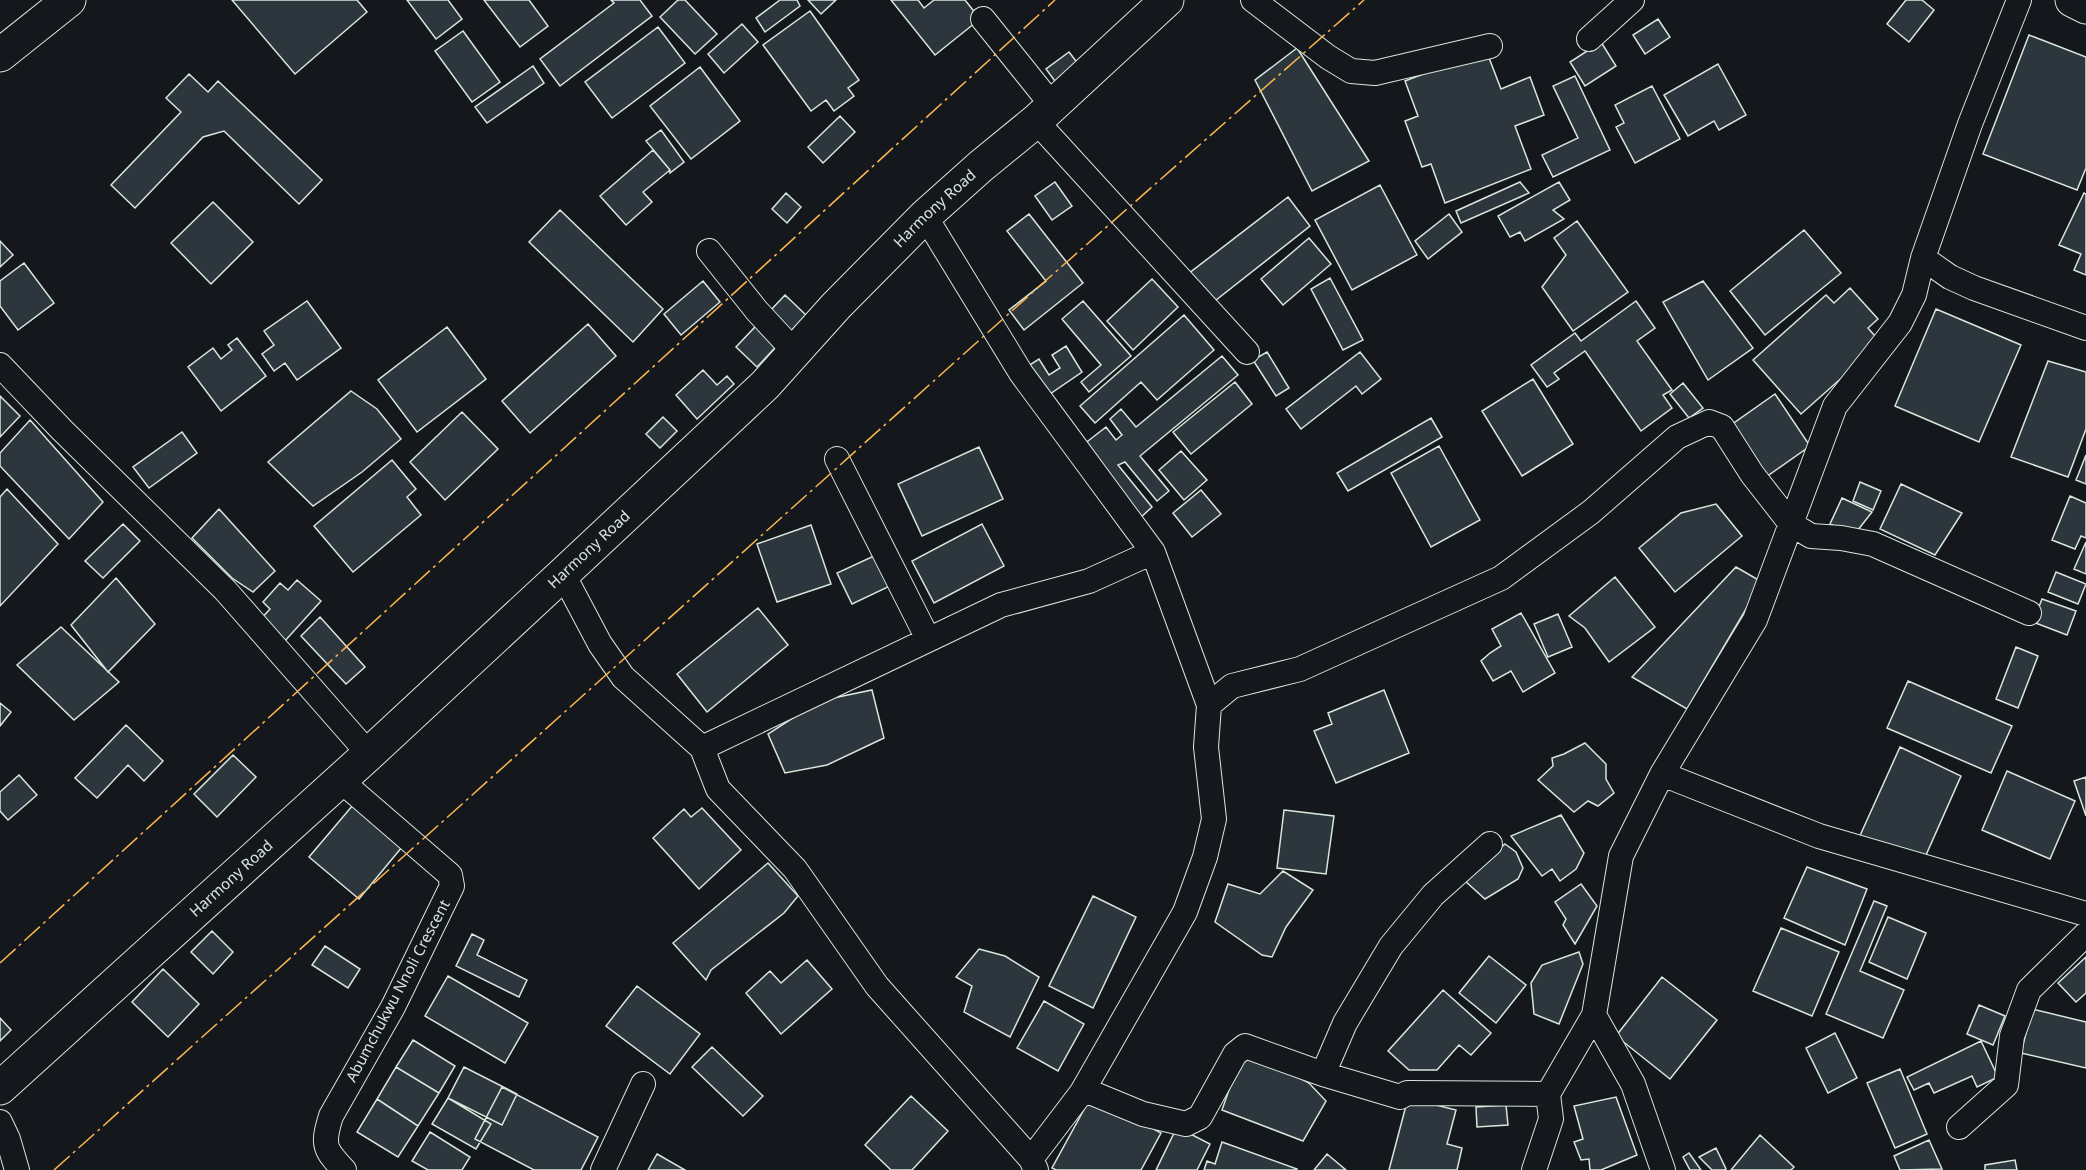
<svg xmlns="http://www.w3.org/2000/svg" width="2086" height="1170" font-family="'Noto Sans',sans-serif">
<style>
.building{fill:#2c363c;stroke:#d8e6dc;stroke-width:1.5}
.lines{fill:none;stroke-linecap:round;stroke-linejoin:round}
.street-casing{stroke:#d8e6dc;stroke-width:26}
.secondary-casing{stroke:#d8e6dc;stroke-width:35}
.street{stroke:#14181c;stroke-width:24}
.secondary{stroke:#14181c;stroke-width:33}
.power{stroke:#ffb74d;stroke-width:1.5;stroke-dasharray:21 4.5 3 4.5;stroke-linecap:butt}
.labels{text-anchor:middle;stroke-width:4.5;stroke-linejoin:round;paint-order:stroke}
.street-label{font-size:15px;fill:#d8e6dc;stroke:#14181c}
</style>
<rect width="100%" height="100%" fill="#14181c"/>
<path class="building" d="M 232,0 L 357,0 L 367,12 L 295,74 Z
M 407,0 L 448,0 L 462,19 L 436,39 Z
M 484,0 L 529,0 L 548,26 L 520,47 Z
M 611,0 L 640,0 L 652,16 L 560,86 L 540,59 L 614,3 Z
M 678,0 L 685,0 L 717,34 L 695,54 L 660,17 Z
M 780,0 L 797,0 L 800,6 L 765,32 L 756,18 Z
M 808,0 L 836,0 L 821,14 Z
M 891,0 L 918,0 L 924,8 L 934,0 L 965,0 L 980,19 L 935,55 Z
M 1906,0 L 1922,0 L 1934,10 L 1909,42 L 1887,24 Z
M 810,11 L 859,80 L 848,88 L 854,96 L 834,111 L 826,100 L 811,111 L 763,45 Z
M 1658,19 L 1670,37 L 1645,54 L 1633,35 Z
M 742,24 L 758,42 L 724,73 L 708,54 Z
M 658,27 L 685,63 L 612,118 L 585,82 Z
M 463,31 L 500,82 L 472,102 L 435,51 Z
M 2029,35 L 2086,57 L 2086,168 L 2077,190 L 1983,154 Z
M 1601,42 L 1616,66 L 1585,86 L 1570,62 Z
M 1297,48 L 1369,161 L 1312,191 L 1255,80 Z
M 1486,50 L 1501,89 L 1530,77 L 1544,115 L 1515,126 L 1531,169 L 1445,203 L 1431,164 L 1422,167 L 1405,121 L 1418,116 L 1405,81 Z
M 1069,52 L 1083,70 L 1060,88 L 1046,69 Z
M 1718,64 L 1746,115 L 1719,130 L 1714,121 L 1688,136 L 1664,95 Z
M 533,66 L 544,83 L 487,123 L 475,107 Z
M 700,67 L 740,121 L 691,159 L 650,106 Z
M 189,74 L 208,92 L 218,81 L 322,180 L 299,204 L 224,131 L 203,137 L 135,208 L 111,185 L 181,112 L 166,98 Z
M 1575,76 L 1610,150 L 1553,177 L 1542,155 L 1578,138 L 1553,86 Z
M 1652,86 L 1680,139 L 1635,163 L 1616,127 L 1624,123 L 1615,105 Z
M 840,116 L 855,132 L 823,163 L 808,147 Z
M 661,130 L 684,162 L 670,173 L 670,170 L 646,141 Z
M 653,150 L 670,170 L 643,192 L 652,202 L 626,225 L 600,196 Z
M 1055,182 L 1072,206 L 1052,220 L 1035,196 Z
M 1520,182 L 1529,193 L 1461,223 L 1456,211 Z
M 1559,182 L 1570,200 L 1553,210 L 1564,219 L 1525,241 L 1520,232 L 1510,237 L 1498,216 Z
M 1380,185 L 1417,255 L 1352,290 L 1315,220 Z
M 786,193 L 801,207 L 787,223 L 772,209 Z
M 2084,193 L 2086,194 L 2086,275 L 2074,270 L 2081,254 L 2059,245 Z
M 1288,197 L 1310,226 L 1211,304 L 1188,274 Z
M 213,202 L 253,242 L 211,284 L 171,243 Z
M 560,210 L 663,309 L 633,342 L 529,242 Z
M 1029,214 L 1083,283 L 1024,330 L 1009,310 L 1046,281 L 1007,231 Z
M 1449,214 L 1462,232 L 1428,259 L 1415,241 Z
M 1577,221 L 1628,292 L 1573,331 L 1542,287 L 1566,255 L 1554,238 Z
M 1804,230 L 1841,273 L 1765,335 L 1730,291 Z
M 1309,238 L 1331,264 L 1283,305 L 1261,279 Z
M 0,241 L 13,255 L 0,267 Z
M 24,263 L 54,303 L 18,330 L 0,306 L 0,281 Z
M 1330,278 L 1363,340 L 1343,350 L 1311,289 Z
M 1152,279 L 1178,307 L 1133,350 L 1107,321 Z
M 703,281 L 720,302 L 681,335 L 664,314 Z
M 1703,281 L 1753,348 L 1708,380 L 1663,302 Z
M 1850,288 L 1878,319 L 1868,328 L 1881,343 L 1801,414 L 1753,360 L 1826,295 L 1834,303 Z
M 785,295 L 806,315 L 757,367 L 736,347 Z
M 307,301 L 341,348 L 297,380 L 285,363 L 274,371 L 262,354 L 274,345 L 264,331 Z
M 1083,301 L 1131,356 L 1089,392 L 1081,382 L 1101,365 L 1062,319 Z
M 1636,301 L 1655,328 L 1637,341 L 1672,390 L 1663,395 L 1672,408 L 1641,431 L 1585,351 L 1554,373 L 1559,379 L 1547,387 L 1531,365 L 1575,333 L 1581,341 Z
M 1936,309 L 2021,345 L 1979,442 L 1895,406 Z
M 1184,315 L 1214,350 L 1157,400 L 1141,382 L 1095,423 L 1080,406 Z
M 588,324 L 616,356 L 530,433 L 502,401 Z
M 447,327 L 486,379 L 417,432 L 378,380 Z
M 237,338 L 266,376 L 221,411 L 188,367 L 213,348 L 221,359 L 232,350 L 228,345 Z
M 1066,346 L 1082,372 L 1047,396 L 1028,366 L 1039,359 L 1049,375 L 1060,368 L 1052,355 Z
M 1267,352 L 1289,388 L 1276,396 L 1253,360 Z
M 1360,352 L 1381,379 L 1362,394 L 1356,386 L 1301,429 L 1286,409 Z
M 1222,356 L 1238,375 L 1140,456 L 1169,491 L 1157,501 L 1125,462 L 1118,465 L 1152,507 L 1138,520 L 1079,448 L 1106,427 L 1116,440 L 1122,435 L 1110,419 L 1121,409 L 1136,427 Z
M 2048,361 L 2086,372 L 2086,429 L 2068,477 L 2011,457 Z
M 703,370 L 717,385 L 727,376 L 734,384 L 697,419 L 676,395 Z
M 1533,379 L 1573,444 L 1522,476 L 1482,411 Z
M 1235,382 L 1252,404 L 1191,454 L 1173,432 Z
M 1683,383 L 1703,408 L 1689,418 L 1670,394 Z
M 351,391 L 377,409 L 401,439 L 362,472 L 313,506 L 268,462 Z
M 1775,394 L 1810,446 L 1766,477 L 1731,425 Z
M 0,396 L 20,416 L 0,437 Z
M 462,412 L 498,449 L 445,500 L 410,462 Z
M 663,417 L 677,431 L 660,448 L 646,434 Z
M 1431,418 L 1442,437 L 1348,491 L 1337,473 Z
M 30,420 L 103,502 L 69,539 L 0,466 L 0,453 Z
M 182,432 L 197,453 L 149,488 L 133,467 Z
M 1439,446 L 1480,520 L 1431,547 L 1391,473 Z
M 979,447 L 1003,499 L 922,536 L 898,484 Z
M 1181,451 L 1207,480 L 1184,500 L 1159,470 Z
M 2086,455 L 2086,484 L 2076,480 Z
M 392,460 L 416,489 L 407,497 L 421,515 L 353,572 L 314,526 Z
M 1860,482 L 1881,491 L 1873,510 L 1853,501 Z
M 1901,484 L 1962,513 L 1935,555 L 1880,529 Z
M 7,489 L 58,544 L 0,606 L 0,497 Z
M 1201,490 L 1221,514 L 1192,537 L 1173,513 Z
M 2070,496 L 2086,503 L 2086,538 L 2081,536 L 2075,549 L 2052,540 Z
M 1842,498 L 1872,512 L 1854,535 L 1830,524 Z
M 1716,504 L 1742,536 L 1675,592 L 1639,548 L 1681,513 Z
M 219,509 L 275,571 L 253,592 L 232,578 L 192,538 Z
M 123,524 L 140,541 L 103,578 L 85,561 Z
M 982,524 L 1004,566 L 934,603 L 912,561 Z
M 811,525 L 831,584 L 777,602 L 757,544 Z
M 2086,542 L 2086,574 L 2074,569 Z
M 876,555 L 890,586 L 852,604 L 837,573 Z
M 1736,567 L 1762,582 L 1687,709 L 1632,677 Z
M 2056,572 L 2086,584 L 2078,604 L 2048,592 Z
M 1615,577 L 1655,627 L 1609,662 L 1585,628 L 1569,616 Z
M 116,578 L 155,624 L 108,672 L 71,625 Z
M 297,580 L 321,601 L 284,642 L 260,620 L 270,609 L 263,602 L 280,583 L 288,590 Z
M 2042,599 L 2076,611 L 2067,635 L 2033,622 Z
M 758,608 L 788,645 L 707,712 L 677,674 Z
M 1521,613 L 1555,673 L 1523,692 L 1511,671 L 1493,681 L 1481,661 L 1490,653 L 1501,646 L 1492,629 Z
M 1558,614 L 1572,647 L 1548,657 L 1534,624 Z
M 320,617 L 365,667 L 346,684 L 301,636 Z
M 61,627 L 119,682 L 74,720 L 17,665 Z
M 2016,647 L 2038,656 L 2018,708 L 1996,699 Z
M 1908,681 L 2012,726 L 1991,773 L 1887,728 Z
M 872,690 L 884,738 L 827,765 L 785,773 L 768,734 L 819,701 Z
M 1384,690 L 1409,753 L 1336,783 L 1314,731 L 1332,724 L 1328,713 Z
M 0,703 L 11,712 L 0,726 Z
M 126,725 L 163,761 L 144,781 L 128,765 L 97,798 L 75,778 Z
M 1585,743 L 1606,764 L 1606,779 L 1614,793 L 1598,806 L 1588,801 L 1574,812 L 1538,780 L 1553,766 L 1552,758 L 1564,754 Z
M 1900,747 L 1961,776 L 1922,864 L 1858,840 Z
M 233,755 L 256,777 L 217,817 L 194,794 Z
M 2007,771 L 2075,801 L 2050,859 L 1982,830 Z
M 19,775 L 37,795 L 8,820 L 0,811 L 0,792 Z
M 2086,777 L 2086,816 L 2074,781 Z
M 353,805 L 402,847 L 359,899 L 309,857 Z
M 702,808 L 741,850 L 699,889 L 653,838 L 684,809 L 691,817 Z
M 1284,810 L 1334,816 L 1326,874 L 1277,868 Z
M 1561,815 L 1584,853 L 1576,869 L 1560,881 L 1552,869 L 1542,876 L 1511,836 Z
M 1505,844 L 1516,852 L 1523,868 L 1518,879 L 1485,899 L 1464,880 Z
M 768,863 L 798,896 L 784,913 L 711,970 L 706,980 L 673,943 Z
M 1807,867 L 1867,889 L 1845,945 L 1784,918 Z
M 1283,871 L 1313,890 L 1286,927 L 1272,957 L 1262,955 L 1215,922 L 1228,884 L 1260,894 Z
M 1581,884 L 1597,906 L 1575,944 L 1563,925 L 1566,919 L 1555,902 Z
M 1093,896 L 1136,917 L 1093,1008 L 1049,986 Z
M 1874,901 L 1887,906 L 1860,971 L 1904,990 L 1883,1038 L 1826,1014 Z
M 1888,917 L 1926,933 L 1907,979 L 1869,962 Z
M 1781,928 L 1839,952 L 1812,1016 L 1753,991 Z
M 212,931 L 233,952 L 213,974 L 191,952 Z
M 472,934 L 484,940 L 477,955 L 527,980 L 519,997 L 456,966 Z
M 325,946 L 360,969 L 348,988 L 312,965 Z
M 979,949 L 1005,956 L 1039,977 L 1010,1037 L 964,1012 L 972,986 L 956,977 Z
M 1579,952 L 1583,964 L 1559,1024 L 1534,1014 L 1531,983 L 1542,965 Z
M 1489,956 L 1526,985 L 1496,1023 L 1459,993 Z
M 2086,957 L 2086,993 L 2076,1002 L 2058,983 Z
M 807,960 L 832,989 L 781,1034 L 746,993 L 770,971 L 781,983 Z
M 163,969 L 199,1004 L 168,1037 L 132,1002 Z
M 448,976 L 528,1023 L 505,1063 L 425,1016 Z
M 1662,977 L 1717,1020 L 1670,1079 L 1616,1036 Z
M 637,986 L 700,1034 L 670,1074 L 606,1026 Z
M 1443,990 L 1491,1033 L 1471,1055 L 1459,1045 L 1437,1070 L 1409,1070 L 1388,1051 Z
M 1044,1001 L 1084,1024 L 1058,1071 L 1017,1048 Z
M 1979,1005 L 2005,1016 L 1993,1045 L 1967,1034 Z
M 2032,1009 L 2086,1022 L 2086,1068 L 2021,1053 Z
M 0,1018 L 11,1030 L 0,1041 Z
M 1835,1033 L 1857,1078 L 1828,1093 L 1806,1048 Z
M 413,1040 L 455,1066 L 439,1093 L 396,1067 Z
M 1981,1041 L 1998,1077 L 1977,1087 L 1972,1076 L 1934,1093 L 1929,1083 L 1914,1090 L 1907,1077 Z
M 712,1047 L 763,1096 L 743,1116 L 692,1067 Z
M 1241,1055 L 1283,1069 L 1309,1083 L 1326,1101 L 1303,1141 L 1222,1110 Z
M 396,1067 L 439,1093 L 418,1126 L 377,1099 Z
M 464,1067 L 517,1094 L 502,1125 L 448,1098 Z
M 1900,1069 L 1927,1134 L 1895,1148 L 1867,1083 Z
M 502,1087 L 598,1137 L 581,1170 L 534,1170 L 475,1139 Z
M 1092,1095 L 1161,1133 L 1141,1170 L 1056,1170 L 1052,1168 Z
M 911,1096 L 948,1131 L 912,1170 L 891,1170 L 865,1145 Z
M 1616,1097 L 1637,1155 L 1601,1170 L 1590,1170 L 1589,1159 L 1581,1160 L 1574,1142 L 1583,1139 L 1574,1106 Z
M 448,1098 L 491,1124 L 476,1149 L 432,1124 Z
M 1408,1098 L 1456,1110 L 1447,1144 L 1462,1148 L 1457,1170 L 1389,1170 Z
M 377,1099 L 418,1126 L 398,1157 L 357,1132 Z
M 1506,1105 L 1508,1125 L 1477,1127 L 1476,1107 Z
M 1177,1127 L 1210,1144 L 1197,1170 L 1156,1170 Z
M 430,1132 L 470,1157 L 462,1170 L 428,1170 L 412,1161 Z
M 1760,1135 L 1794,1167 L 1791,1170 L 1731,1170 Z
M 1929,1140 L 1942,1169 L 1900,1170 L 1894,1156 Z
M 1222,1142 L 1297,1169 L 1296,1170 L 1204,1170 L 1207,1161 L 1215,1164 Z
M 1716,1148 L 1726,1169 L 1724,1170 L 1712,1170 L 1699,1157 Z
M 1689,1153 L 1701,1170 L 1690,1170 L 1683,1157 Z
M 657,1154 L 685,1170 L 648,1170 Z
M 1327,1154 L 1346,1170 L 1314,1170 Z
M 2015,1160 L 2017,1170 L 1985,1170 L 1985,1165 Z"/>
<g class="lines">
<g class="street-casing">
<path id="street" d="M 1253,0 L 1328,57 L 1351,71 L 1375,73 L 1490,46
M 983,19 L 1052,105
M 1589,39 L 1632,0
M 1036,121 L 1247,352
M 925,216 L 1021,373 L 1153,552
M 709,251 L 757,311 L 794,351
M 1923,258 L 1950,277 L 1974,288 L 2086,328
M 0,365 L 62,430 L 225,590 L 369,754
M 837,459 L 928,639
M 563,574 L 600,644 L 623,677 L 702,748 L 718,789 L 795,869 L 877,986 L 1031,1159 L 1036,1170
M 1209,705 L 1232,686 L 1300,669 L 1501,578 L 1591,512 L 1677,437 L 1709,422 L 1722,427 L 1752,474 L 1791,524 L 1811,536 L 1841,538 L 1873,544 L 2029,613
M 702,748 L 1001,605 L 1089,581 L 1153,552 L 1209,705 L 1206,747 L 1214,819 L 1205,857 L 1185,912 L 1082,1092 L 1031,1159
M 1662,774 L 1819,836 L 2086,914
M 340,780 L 450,875 L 452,886 L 393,1007 L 331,1116 C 322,1145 324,1149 344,1170
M 1594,1015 L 1633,1084 L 1663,1170
M 1323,1074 L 1345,1023 L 1391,946 L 1433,895 L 1490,844
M 1082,1092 L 1092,1093 L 1143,1114 L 1186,1124 L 1200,1117 L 1235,1054 L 1245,1046 L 1323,1074 L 1400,1097 L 1407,1093 L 1548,1094
M 0,1122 L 8,1139 L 17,1170
M 1959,1127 L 2006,1085 L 2012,1036 L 2029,990 L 2086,934
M 603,1170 L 643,1084
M 1534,1170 L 1551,1119 L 1548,1094 L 1594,1015 L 1621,856 L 1662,774 L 1755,620 L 1835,406 L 1900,323 L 1914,295 L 1923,258 L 1970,124 L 2019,0"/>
</g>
<g class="secondary-casing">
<g id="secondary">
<path d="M 2072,0 L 2086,7"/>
<path d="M 0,55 L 69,0"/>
<path id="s1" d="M 0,1088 L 369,754 L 563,574 L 765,385 L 836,306 L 925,216 L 981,166 L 1036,121 L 1167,0"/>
</g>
</g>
<use href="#street" class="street"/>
<use href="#secondary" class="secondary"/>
<path class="power" d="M 0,963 L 1055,0
M 54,1170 L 1043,283 L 1364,0"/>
</g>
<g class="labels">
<g class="street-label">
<text dy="5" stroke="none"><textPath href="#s1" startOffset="1284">Harmony Road</textPath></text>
<text dy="5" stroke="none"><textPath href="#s1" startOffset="798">Harmony Road</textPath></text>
<text dy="5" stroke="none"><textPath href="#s1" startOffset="312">Harmony Road</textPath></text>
<text transform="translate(398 991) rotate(-62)" y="5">Abumchukwu Nnoli Crescent</text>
</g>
</g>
</svg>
